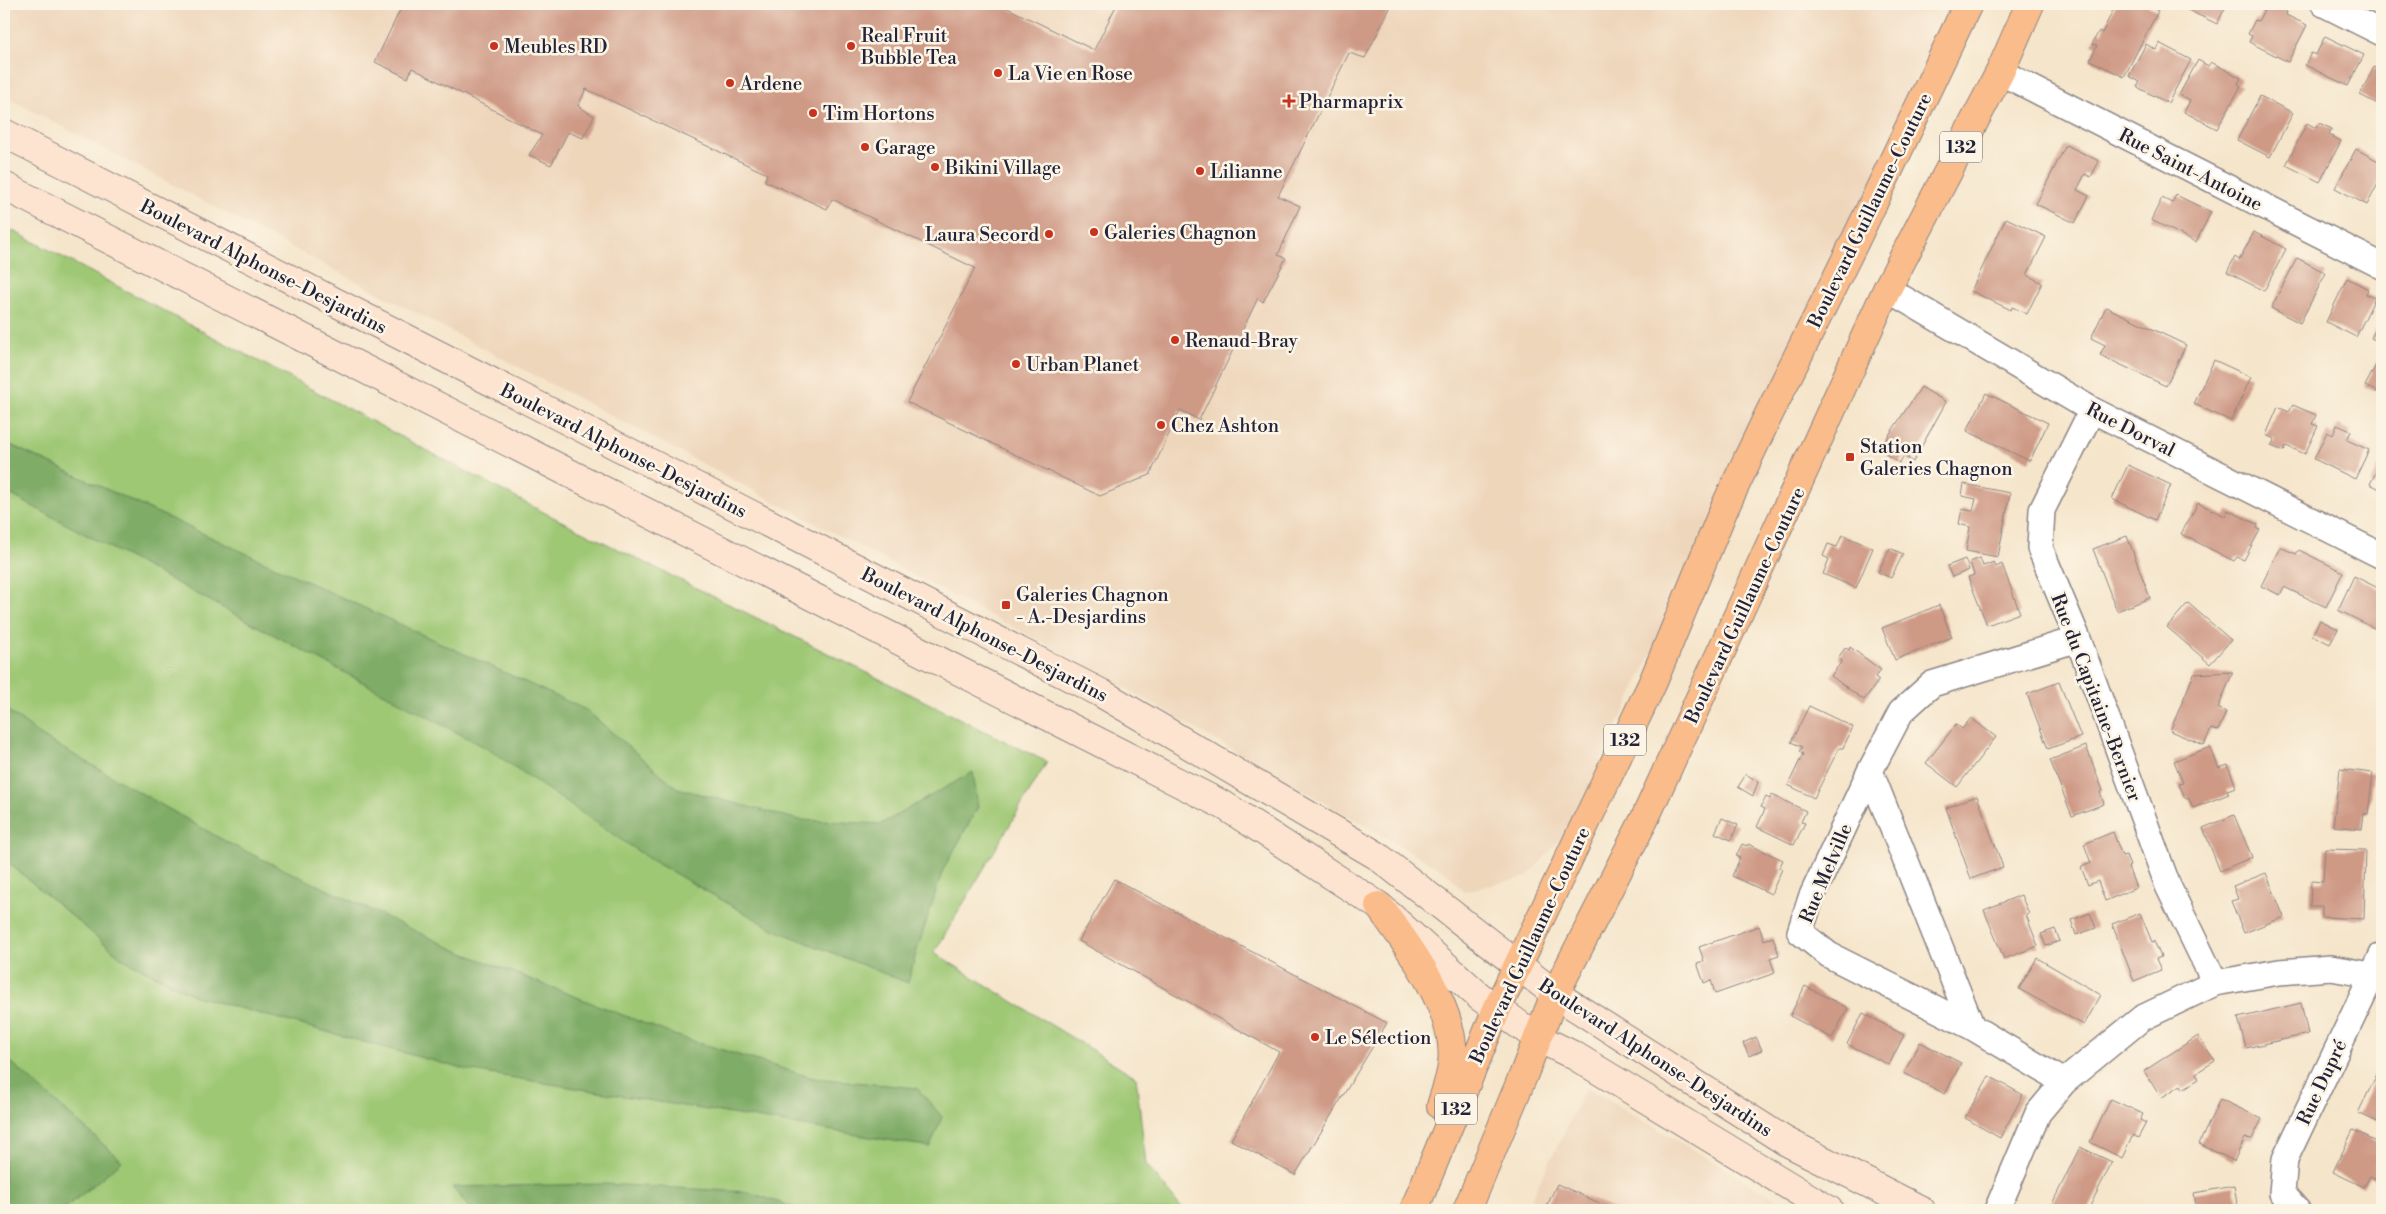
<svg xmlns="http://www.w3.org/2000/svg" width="2386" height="1214" font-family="'Libre Bodoni',serif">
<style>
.built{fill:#eed6bb}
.green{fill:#9fc874;stroke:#607558}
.forest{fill:#7fac66;stroke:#506750}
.building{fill:#ce9985}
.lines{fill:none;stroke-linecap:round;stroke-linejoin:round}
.street-casing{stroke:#8c8483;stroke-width:28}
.secondary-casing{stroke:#8c8483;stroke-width:30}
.primary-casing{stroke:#8c8483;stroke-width:30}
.street{stroke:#fff;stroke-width:25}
.secondary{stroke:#fde4d0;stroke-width:28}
.primary{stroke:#f9bc8a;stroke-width:28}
.poi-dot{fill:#c8321e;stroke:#fcf5e5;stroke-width:2}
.labels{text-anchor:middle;stroke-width:5;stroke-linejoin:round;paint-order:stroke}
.shield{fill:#fcf5e5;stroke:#63616e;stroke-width:1}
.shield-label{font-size:18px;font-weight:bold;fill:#22223b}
.poi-label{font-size:19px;fill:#22223b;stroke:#fcf5e5;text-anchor:start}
.street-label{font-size:19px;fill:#22223b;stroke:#fcf5e5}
</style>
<rect width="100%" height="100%" fill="#fcf5e5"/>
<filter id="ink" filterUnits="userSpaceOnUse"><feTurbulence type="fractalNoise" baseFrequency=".02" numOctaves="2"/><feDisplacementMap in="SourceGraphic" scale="10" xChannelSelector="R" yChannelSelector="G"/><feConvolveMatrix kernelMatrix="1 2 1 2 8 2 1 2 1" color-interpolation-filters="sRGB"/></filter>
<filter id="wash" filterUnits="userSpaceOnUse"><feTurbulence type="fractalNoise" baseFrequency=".0096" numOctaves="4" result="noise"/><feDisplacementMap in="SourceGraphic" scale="20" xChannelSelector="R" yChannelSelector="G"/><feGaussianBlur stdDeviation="1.12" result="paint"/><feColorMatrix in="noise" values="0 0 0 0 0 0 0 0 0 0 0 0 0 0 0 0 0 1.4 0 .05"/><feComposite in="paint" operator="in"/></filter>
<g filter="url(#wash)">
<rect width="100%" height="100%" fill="#f5e5cb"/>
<path class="built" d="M 4,4 L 1957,4 L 1568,831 L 1527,877 L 1464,891 L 1446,872 L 1079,662 L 4,96 Z
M 1586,1087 L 1795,1210 L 1526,1210 Z"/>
<path class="green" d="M 4,226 L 539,510 L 1047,762 L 934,953 L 1136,1077 L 1146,1164 L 1183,1210 L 4,1210 Z"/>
<path class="forest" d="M 4,442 L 586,710 L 677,788 L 799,820 L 881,824 L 973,772 L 978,807 L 943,870 L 916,953 L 908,983 L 775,930 L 651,860 L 488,749 L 4,491 Z
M 4,708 L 43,737 L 230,844 L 458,951 L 674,1035 L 813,1078 L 917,1088 L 942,1117 L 930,1147 L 467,1070 L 195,996 L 123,959 L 4,859 Z
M 4,1056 L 122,1161 L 63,1210 L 4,1210 Z
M 603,1184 L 748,1192 L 802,1210 L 479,1210 L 469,1207 L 452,1187 Z"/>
<g id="blocks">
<path class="building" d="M 403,4 L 999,4 L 1094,50 L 1117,4 L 1392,4 L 1365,58 L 1349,53 L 1278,196 L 1300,206 L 1278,255 L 1286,258 L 1263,302 L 1258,298 L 1199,420 L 1180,410 L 1150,475 L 1100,496 L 907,402 L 975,268 L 832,199 L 827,209 L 765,181 L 767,174 L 586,89 L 578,106 L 594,116 L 583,138 L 568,132 L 551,165 L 529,155 L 542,135 L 412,68 L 408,78 L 375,62 Z
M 2116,4 L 2145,4 L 2158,11 L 2124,77 L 2090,60 L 2097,46 L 2092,44 L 2099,31 L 2102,33 Z
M 2189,4 L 2227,4 L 2217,24 L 2186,9 Z
M 2267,5 L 2276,10 L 2277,7 L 2287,12 L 2286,15 L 2307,25 L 2288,62 L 2249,42 L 2252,36 L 2248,34 L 2255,20 L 2258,21 Z
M 2325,36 L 2364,55 L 2348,86 L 2305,65 L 2311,53 L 2316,55 Z
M 2159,43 L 2191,60 L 2168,103 L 2137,87 L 2140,82 L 2129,76 L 2146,44 L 2156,50 Z
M 2198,60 L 2208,66 L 2211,62 L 2241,78 L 2238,84 L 2241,86 L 2217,129 L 2184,112 L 2190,101 L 2179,95 Z
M 2374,67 L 2382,71 L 2382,106 L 2360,95 Z
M 2260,96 L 2293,113 L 2270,157 L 2237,140 Z
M 2307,123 L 2316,128 L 2319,123 L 2332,129 L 2329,135 L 2341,141 L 2320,182 L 2286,165 Z
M 2066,145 L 2099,161 L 2091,177 L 2085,174 L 2077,190 L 2089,196 L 2075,223 L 2036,204 Z
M 2356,149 L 2382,163 L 2382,176 L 2367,205 L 2335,188 Z
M 2176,195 L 2211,212 L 2196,242 L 2151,220 L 2162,198 L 2172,203 Z
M 2006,218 L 2046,237 L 2027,275 L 2042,283 L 2027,314 L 2012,307 L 2011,310 L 1971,291 Z
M 2254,232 L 2286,249 L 2264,291 L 2227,272 L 2235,257 L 2239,260 Z
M 2297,258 L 2326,273 L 2300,323 L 2271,308 Z
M 2347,278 L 2368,289 L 2366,294 L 2375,298 L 2356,337 L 2326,322 Z
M 2106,307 L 2186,345 L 2166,386 L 2100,355 L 2105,345 L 2091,338 Z
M 2382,317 L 2382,343 L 2371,338 Z
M 2214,360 L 2251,377 L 2231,421 L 2194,404 Z
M 2378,361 L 2382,363 L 2382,394 L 2365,386 Z
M 1921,387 L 1946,402 L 1913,462 L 1904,456 L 1899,463 L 1887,455 L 1891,448 L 1883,444 Z
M 1986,393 L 2048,423 L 2030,461 L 1967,431 Z
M 2293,405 L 2316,415 L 2312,424 L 2318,426 L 2305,454 L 2286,446 L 2284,451 L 2271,446 L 2275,439 L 2266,435 L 2278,407 L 2289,412 Z
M 2337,425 L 2351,431 L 2347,440 L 2369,450 L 2355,479 L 2314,459 L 2327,432 L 2333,435 Z
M 2382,460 L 2382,493 L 2379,491 L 2380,489 L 2370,484 Z
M 2128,465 L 2171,485 L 2155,520 L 2112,499 Z
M 1964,484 L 2010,493 L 1998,557 L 1966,551 L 1970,527 L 1959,524 L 1962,509 L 1973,511 L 1976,499 L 1962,496 Z
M 2198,503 L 2225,516 L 2228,510 L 2258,525 L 2257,529 L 2260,530 L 2244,560 L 2237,557 L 2234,561 L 2181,534 Z
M 1842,535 L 1873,548 L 1856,588 L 1823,574 L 1829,559 L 1823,556 L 1828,544 L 1837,547 Z
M 2127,536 L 2150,598 L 2117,611 L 2093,549 Z
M 2280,547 L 2296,554 L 2299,550 L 2343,572 L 2326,607 L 2284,587 L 2280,595 L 2261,586 Z
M 1890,548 L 1903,554 L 1891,578 L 1878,572 Z
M 1980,558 L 1983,566 L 1994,562 L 1996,567 L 2002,564 L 2020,613 L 1987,625 L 1968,577 L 1974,575 L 1970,562 Z
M 1965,559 L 1969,570 L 1952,577 L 1947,566 Z
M 2354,576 L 2382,590 L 2382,622 L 2378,630 L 2338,610 Z
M 2188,603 L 2231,640 L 2210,664 L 2167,627 Z
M 1939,605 L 1952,637 L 1895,660 L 1882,628 Z
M 2320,620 L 2338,629 L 2330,644 L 2312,635 Z
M 1850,647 L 1881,670 L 1875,677 L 1879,680 L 1864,700 L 1831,676 L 1842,661 L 1838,658 L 1845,648 L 1849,650 Z
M 2233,672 L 2218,708 L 2226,712 L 2218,731 L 2211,729 L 2204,745 L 2170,731 L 2194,674 Z
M 2059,682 L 2081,737 L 2048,749 L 2027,694 Z
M 1809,706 L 1853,727 L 1843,748 L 1839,748 L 1814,798 L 1788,785 L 1803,754 L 1799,752 L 1802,747 L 1791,742 Z
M 1971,718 L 1996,737 L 1957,787 L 1926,763 L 1956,724 L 1962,729 Z
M 2086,746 L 2103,791 L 2100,792 L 2104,804 L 2072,816 L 2050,760 Z
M 2210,747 L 2219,768 L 2228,765 L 2236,787 L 2227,790 L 2229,794 L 2193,808 L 2188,797 L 2185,798 L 2179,784 L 2183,783 L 2174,761 Z
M 2340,769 L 2373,773 L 2368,814 L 2364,814 L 2362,829 L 2333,826 Z
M 1746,774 L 1758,782 L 1753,796 L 1738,787 Z
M 1772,795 L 1806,811 L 1801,822 L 1805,823 L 1794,845 L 1757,827 L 1765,809 L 1761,807 L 1766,797 L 1770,799 Z
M 1977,796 L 2003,867 L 1971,879 L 1946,808 Z
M 2234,815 L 2252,857 L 2220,871 L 2203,828 Z
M 1722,818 L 1738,825 L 1731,840 L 1715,833 Z
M 2113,832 L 2122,856 L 2126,855 L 2130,866 L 2128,867 L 2136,888 L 2105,901 L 2098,881 L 2088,885 L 2081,867 L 2091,863 L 2084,844 Z
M 1742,844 L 1747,846 L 1748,844 L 1783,860 L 1779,868 L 1782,869 L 1771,894 L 1732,876 L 1740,858 L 1736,856 Z
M 2325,849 L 2366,850 L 2364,919 L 2322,917 L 2322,906 L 2310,906 L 2311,881 L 2323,882 Z
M 2266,873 L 2284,917 L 2244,933 L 2231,901 L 2238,899 L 2233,886 Z
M 1114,879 L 1387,1023 L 1295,1175 L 1231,1140 L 1279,1052 L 1079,941 Z
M 2021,895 L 2029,914 L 2026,915 L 2038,946 L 2004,959 L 1984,910 Z
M 2090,913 L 2096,928 L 2076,935 L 2071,920 Z
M 2140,913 L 2152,942 L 2154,941 L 2161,957 L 2156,959 L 2161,970 L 2134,981 L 2112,924 Z
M 1759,926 L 1764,940 L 1773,937 L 1779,955 L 1770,958 L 1775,973 L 1715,994 L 1711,980 L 1704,983 L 1697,963 L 1704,961 L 1699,947 Z
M 2055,929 L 2060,941 L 2046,946 L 2041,934 Z
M 2037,958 L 2101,995 L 2084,1025 L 2019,989 Z
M 1805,986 L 1848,1008 L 1832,1038 L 1790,1016 Z
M 2301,1003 L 2308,1034 L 2246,1048 L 2238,1018 Z
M 1863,1013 L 1904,1035 L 1889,1065 L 1847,1044 Z
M 2198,1036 L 2215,1061 L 2196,1073 L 2199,1079 L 2183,1089 L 2181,1085 L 2161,1098 L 2144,1071 Z
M 1756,1037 L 1762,1050 L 1749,1056 L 1743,1043 Z
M 1920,1042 L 1961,1063 L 1945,1094 L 1904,1073 Z
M 2379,1070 L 2382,1072 L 2382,1124 L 2358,1113 Z
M 1989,1076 L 2023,1095 L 2000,1138 L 1965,1118 Z
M 2111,1099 L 2143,1114 L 2140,1120 L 2146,1123 L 2138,1138 L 2133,1135 L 2122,1158 L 2090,1142 Z
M 2220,1099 L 2262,1119 L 2252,1139 L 2245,1138 L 2234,1161 L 2199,1144 Z
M 2353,1130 L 2382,1144 L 2382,1182 L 2370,1176 L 2364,1187 L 2333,1172 Z
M 2080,1147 L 2112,1162 L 2088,1210 L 2049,1210 Z
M 1557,1184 L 1615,1210 L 1545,1210 Z
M 2234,1186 L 2238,1210 L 2194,1210 L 2193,1207 L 2196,1206 L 2194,1193 Z"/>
</g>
</g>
<g filter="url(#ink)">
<use href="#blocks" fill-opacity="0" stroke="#8c8483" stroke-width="1"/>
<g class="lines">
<g class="street-casing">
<path id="street" d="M 2324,4 L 2382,33
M 2000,72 L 2382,266
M 1887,289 L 2092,410 L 2382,556
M 2092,410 L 2042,510 L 2040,548 L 2078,639 L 2168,886 L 2215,983
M 1870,771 L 1972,1027
M 2064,1082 L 1972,1027 L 1829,955 L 1800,932 L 1811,898 L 1870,771 L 1901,712 L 1932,684 L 2078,639
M 1997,1210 L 2038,1113 L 2064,1082 L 2142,1018 L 2215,983 L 2279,972 L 2331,968 L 2371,975
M 2297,1210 L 2282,1193 L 2285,1159 L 2382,955"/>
</g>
<g class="secondary-casing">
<path id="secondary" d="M 4,133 L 1101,693 L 1376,855 L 1555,994 L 1785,1141 L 1921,1210
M 4,186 L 1225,806 L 1379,906 L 1480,997 L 1538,1038 L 1575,1056 L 1829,1210"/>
</g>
<g class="primary-casing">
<path id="primary" d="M 1379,906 C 1408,945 1459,1013 1452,1064 C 1451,1078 1445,1092 1441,1106
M 1414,1210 L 1497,1009 L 1653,682 L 1724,509 L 1768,416 L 1855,241 L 1968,4
M 1467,1210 L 1523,1076 L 1555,994 L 1645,818 L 1887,289 L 2000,72 L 2030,4"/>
</g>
<use href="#street" class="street"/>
<use href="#secondary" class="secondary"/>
<use href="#primary" class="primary"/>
</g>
</g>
<g class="poi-dot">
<circle cx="494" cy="46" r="5"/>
<circle cx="851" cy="46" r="5"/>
<circle cx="998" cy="73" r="5"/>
<circle cx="730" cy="83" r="5"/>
<path d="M1286.5 93.5h5v5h5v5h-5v5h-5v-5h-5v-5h5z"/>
<circle cx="813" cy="113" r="5"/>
<circle cx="865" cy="147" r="5"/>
<circle cx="935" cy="167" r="5"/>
<circle cx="1200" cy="171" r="5"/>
<circle cx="1094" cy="232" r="5"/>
<circle cx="1049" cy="234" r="5"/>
<circle cx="1175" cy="340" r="5"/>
<circle cx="1016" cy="364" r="5"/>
<circle cx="1161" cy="425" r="5"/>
<rect x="1845" y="452" width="10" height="10" rx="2.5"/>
<rect x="1001" y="600" width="10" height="10" rx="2.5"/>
<circle cx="1315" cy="1037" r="5"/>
</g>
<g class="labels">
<g class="shield">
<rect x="1940" y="131.5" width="42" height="31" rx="4"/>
<rect x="1604" y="724.5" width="42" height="31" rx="4"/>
<rect x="1435" y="1093.5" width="42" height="31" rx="4"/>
</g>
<g class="shield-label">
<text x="1961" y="153">132</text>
<text x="1625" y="746">132</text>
<text x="1456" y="1115">132</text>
</g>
<g class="poi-label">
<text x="861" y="42">Real Fruit<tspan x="861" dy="22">Bubble Tea</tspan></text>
<text x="504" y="53">Meubles RD</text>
<text x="1008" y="80">La Vie en Rose</text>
<text x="740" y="90">Ardene</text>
<text x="1299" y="108">Pharmaprix</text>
<text x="823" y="120">Tim Hortons</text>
<text x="875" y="154">Garage</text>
<text x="945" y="174">Bikini Village</text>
<text x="1210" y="178">Lilianne</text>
<text x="1104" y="239">Galeries Chagnon</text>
<text x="1039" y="241" text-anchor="end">Laura Secord</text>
<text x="1185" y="347">Renaud-Bray</text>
<text x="1026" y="371">Urban Planet</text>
<text x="1171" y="432">Chez Ashton</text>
<text x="1860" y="453">Station<tspan x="1860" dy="22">Galeries Chagnon</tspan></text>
<text x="1016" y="601">Galeries Chagnon<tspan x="1016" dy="22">- A.-Desjardins</tspan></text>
<text x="1325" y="1044">Le Sélection</text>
</g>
<g class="street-label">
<text transform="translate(2191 169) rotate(27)" y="7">Rue Saint-Antoine</text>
<text transform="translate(1869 210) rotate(-64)" y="7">Boulevard Guillaume-Couture</text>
<text transform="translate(264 266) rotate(27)" y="7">Boulevard Alphonse-Desjardins</text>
<text transform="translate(2131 429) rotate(27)" y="7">Rue Dorval</text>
<text transform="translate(624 450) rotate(27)" y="7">Boulevard Alphonse-Desjardins</text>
<text transform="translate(1744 605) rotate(-65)" y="7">Boulevard Guillaume-Couture</text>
<text transform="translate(985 634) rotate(27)" y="7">Boulevard Alphonse-Desjardins</text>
<text transform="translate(2097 697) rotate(69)" y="7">Rue du Capitaine-Bernier</text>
<text transform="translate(1825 873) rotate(-67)" y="7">Rue Melville</text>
<text transform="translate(1529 945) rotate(-65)" y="7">Boulevard Guillaume-Couture</text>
<text transform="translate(1656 1057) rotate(33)" y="7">Boulevard Alphonse-Desjardins</text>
<text transform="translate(2321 1082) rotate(-65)" y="7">Rue Dupré</text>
</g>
</g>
<rect width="2386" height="1214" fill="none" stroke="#fcf5e5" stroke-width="20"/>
</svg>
